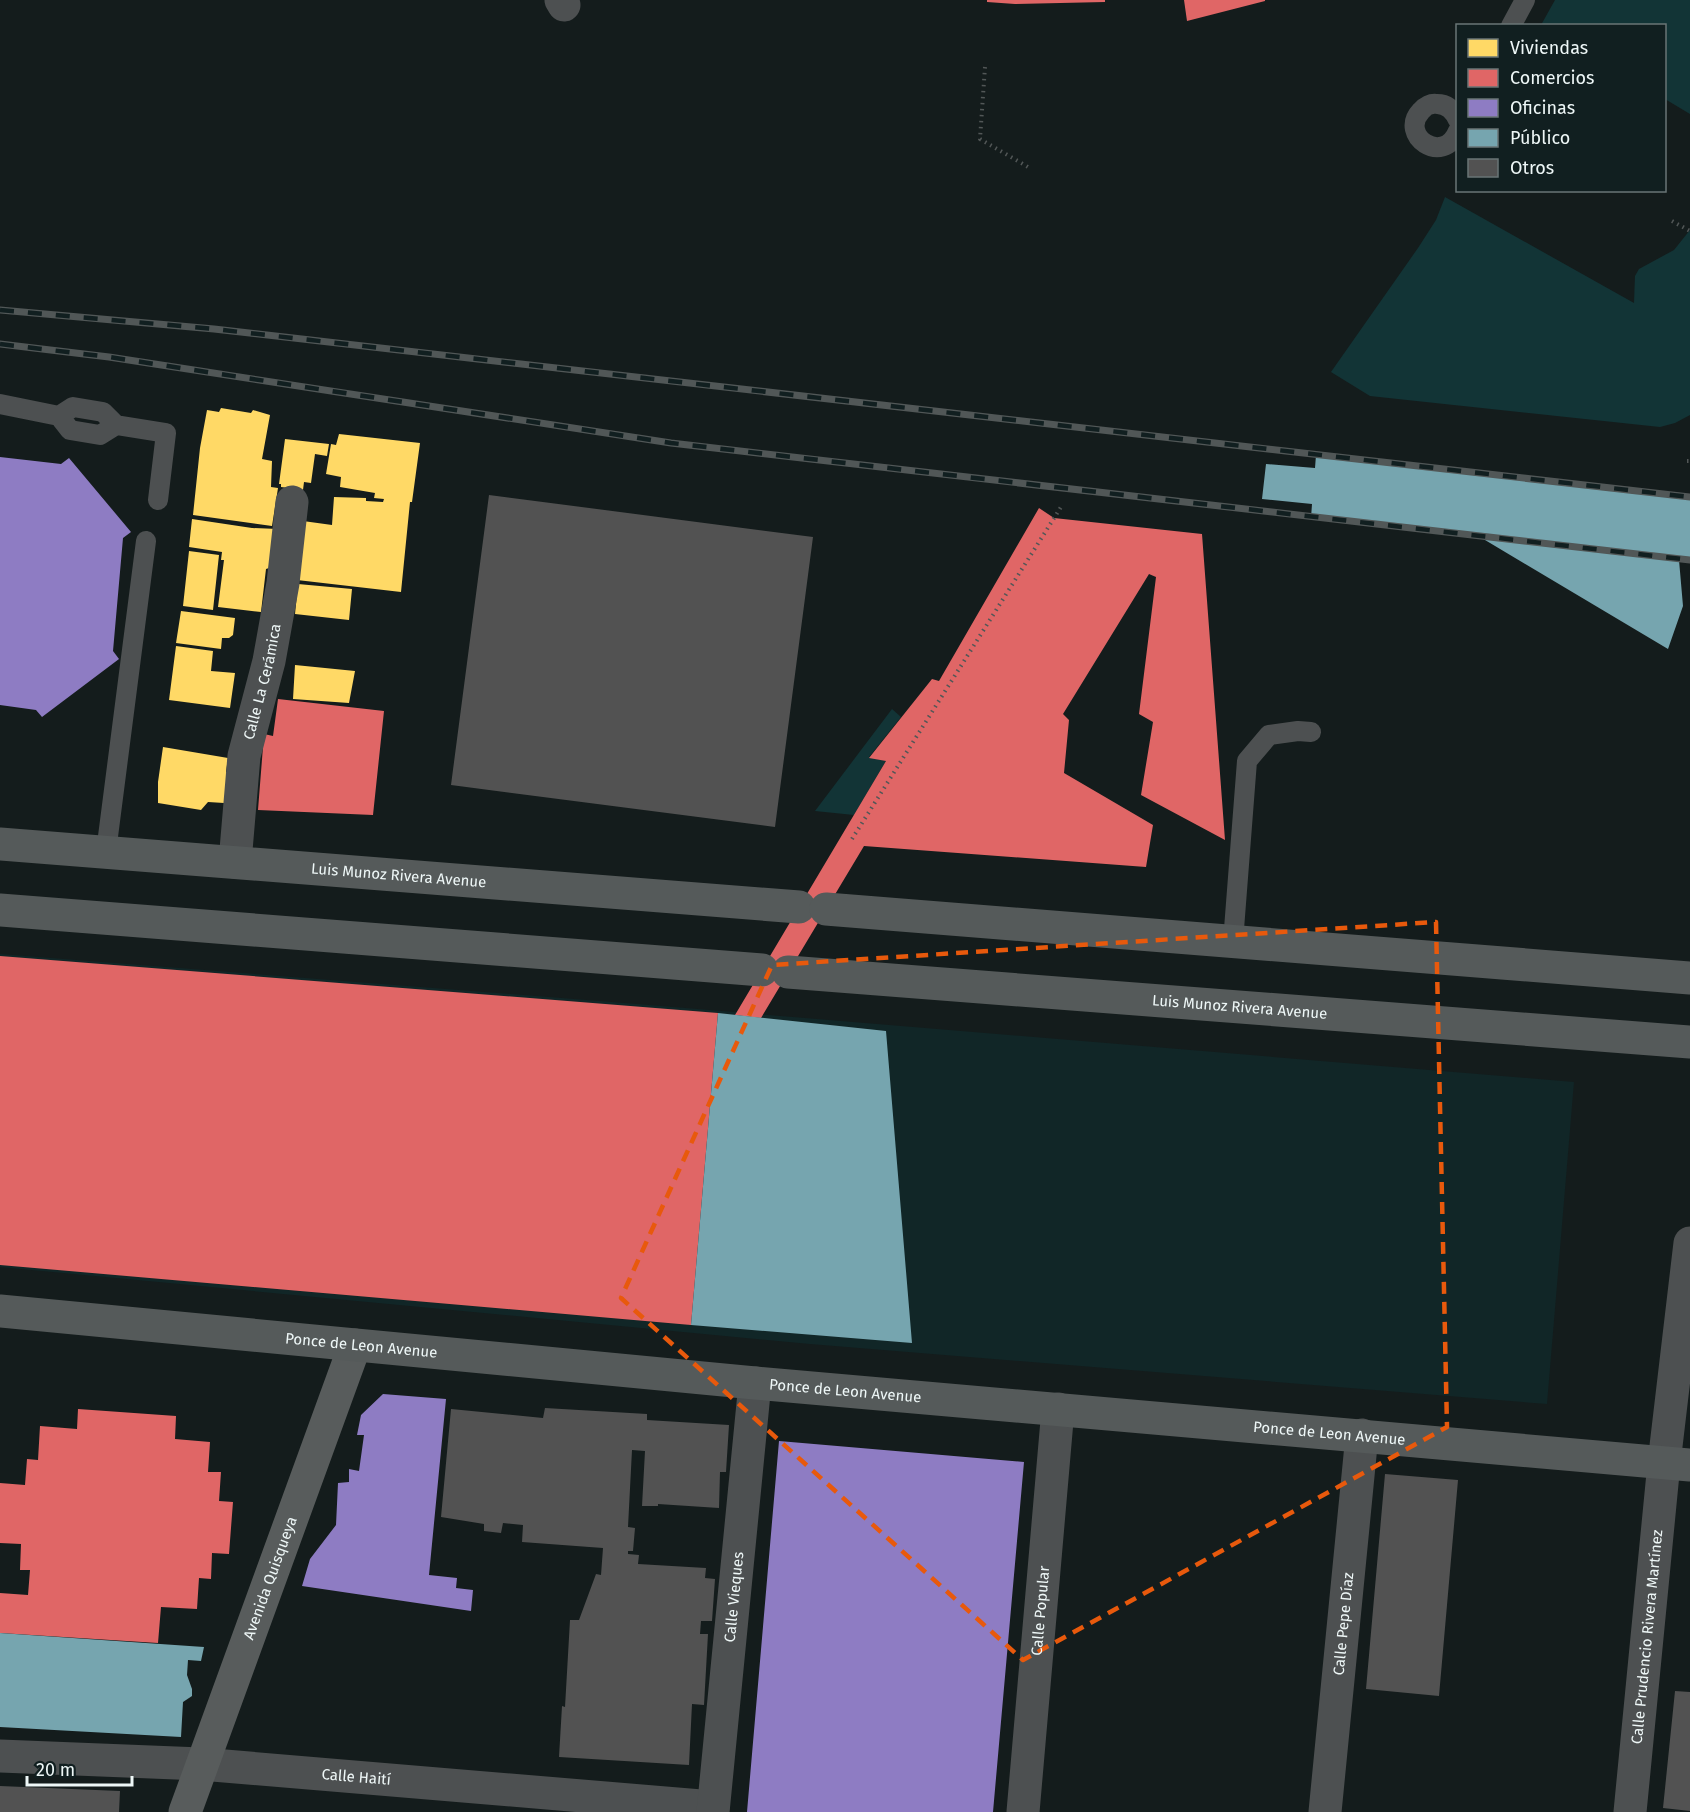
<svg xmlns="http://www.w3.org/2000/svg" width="1690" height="1812" font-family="'Fira Sans',sans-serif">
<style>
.built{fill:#112627}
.green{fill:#123436}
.homes{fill:#ffd966}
.shops{fill:#e06666}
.offices{fill:#8e7cc3}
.public{fill:#76a5af}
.building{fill:#525252}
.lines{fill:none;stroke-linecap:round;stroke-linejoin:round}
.path{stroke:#525757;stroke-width:4;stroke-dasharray:1.5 4.5;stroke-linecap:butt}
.lane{stroke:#4d5051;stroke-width:20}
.street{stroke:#4d5051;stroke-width:33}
.secondary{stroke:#585c5c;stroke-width:33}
.primary{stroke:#555a5a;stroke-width:33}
.rail-casing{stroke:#515757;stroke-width:7}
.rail{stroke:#111f20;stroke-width:4.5;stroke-dasharray:14;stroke-linecap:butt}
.marked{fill:none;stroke:#e8590c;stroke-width:4.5;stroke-dasharray:12 8;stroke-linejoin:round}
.labels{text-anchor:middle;stroke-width:6;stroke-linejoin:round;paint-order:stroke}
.street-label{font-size:15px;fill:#eef7f7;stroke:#111f20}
</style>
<rect width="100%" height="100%" fill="#141c1c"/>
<path class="built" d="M 0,954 L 637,1004 L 1574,1082 L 1547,1404 L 810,1344 L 0,1267 Z"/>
<path class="green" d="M 1555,0 L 1690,0 L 1690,114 L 1665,99 L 1664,26 L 1541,25 Z
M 1445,197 L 1634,303 L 1635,276 L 1639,269 L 1674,250 L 1690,230 L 1690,415 L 1675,423 L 1660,427 L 1370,396 L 1331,372 L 1418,248 L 1436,220 Z
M 892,709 L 901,717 L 869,757 L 886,761 L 854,815 L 815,811 Z"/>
<path class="homes" d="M 221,408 L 251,413 L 253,410 L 270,415 L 262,459 L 272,461 L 271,487 L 278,488 L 272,526 L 193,515 L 200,448 L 207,410 L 219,412 Z
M 339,434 L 420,443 L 412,502 L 410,502 L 401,592 L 297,580 L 303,521 L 332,525 L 334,497 L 366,498 L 366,501 L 383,502 L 384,499 L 374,498 L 375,493 L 340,487 L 341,477 L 326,474 L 331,444 L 336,445 Z
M 285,439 L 329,444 L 327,456 L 315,454 L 311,483 L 304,482 L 303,490 L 281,487 L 281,484 L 279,484 Z
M 192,519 L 252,528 L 278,529 L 272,567 L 266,569 L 261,612 L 218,607 L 224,560 L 221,560 L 222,552 L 189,547 Z
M 189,551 L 219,555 L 213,610 L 183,606 Z
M 298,584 L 352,589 L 349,620 L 295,614 Z
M 181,611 L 235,618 L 233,635 L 229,638 L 222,638 L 221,649 L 176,643 Z
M 176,646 L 213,651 L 211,671 L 235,673 L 230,708 L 169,700 Z
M 295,665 L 355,671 L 349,703 L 293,699 Z
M 163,747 L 228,758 L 226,772 L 230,772 L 224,803 L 208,802 L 201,810 L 158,803 L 158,782 Z"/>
<path class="shops" d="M 987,0 L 1105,0 L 1105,2 L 1015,4 L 987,2 Z
M 1184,0 L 1265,0 L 1265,1 L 1187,21 Z
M 1039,508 L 1054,518 L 1202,534 L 1225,840 L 1141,795 L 1153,722 L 1139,714 L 1156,577 L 1149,574 L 1063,714 L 1069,720 L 1064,773 L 1153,825 L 1146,867 L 864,846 L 761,1018 L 735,1015 L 886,761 L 869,758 L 932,679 L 939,681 Z
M 278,699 L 384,711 L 373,815 L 258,810 L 264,734 L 273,736 Z
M 0,956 L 718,1013 L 691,1325 L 0,1265 Z
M 78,1409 L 176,1416 L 175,1439 L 210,1442 L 208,1472 L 221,1472 L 219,1501 L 233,1502 L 229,1554 L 212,1553 L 211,1579 L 199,1578 L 197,1609 L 161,1607 L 158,1643 L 0,1633 L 0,1593 L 28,1595 L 30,1570 L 20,1570 L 21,1544 L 0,1543 L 0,1483 L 25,1485 L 27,1459 L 38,1460 L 40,1426 L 77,1429 Z"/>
<path class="offices" d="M 0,457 L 61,464 L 69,458 L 131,532 L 123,538 L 113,651 L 119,659 L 42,717 L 36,710 L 0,705 Z
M 383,1394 L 446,1399 L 429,1575 L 457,1578 L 456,1588 L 473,1590 L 471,1611 L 302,1586 L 310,1559 L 336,1525 L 338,1483 L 349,1482 L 349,1469 L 359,1471 L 364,1435 L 357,1435 L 361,1415 Z
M 779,1441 L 1024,1462 L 993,1812 L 747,1812 Z"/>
<path class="public" d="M 1316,455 L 1690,498 L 1690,562 L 1679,560 L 1683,606 L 1668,649 L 1480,537 L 1311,518 L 1312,504 L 1262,499 L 1266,464 L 1315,468 Z
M 718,1013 L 886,1031 L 912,1343 L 691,1325 Z
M 0,1633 L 204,1647 L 201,1661 L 188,1660 L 187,1675 L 192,1689 L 192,1696 L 183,1702 L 181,1737 L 0,1727 Z"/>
<path class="building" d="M 489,495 L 813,537 L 775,827 L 451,785 Z
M 545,1408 L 647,1414 L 647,1420 L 729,1425 L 726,1472 L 720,1472 L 719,1508 L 658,1504 L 658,1506 L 642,1506 L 645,1451 L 632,1450 L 628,1527 L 635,1528 L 633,1551 L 628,1551 L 628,1554 L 639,1555 L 638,1564 L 706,1568 L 705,1578 L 715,1579 L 712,1621 L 701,1621 L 700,1634 L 708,1634 L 704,1705 L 692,1704 L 689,1765 L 559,1757 L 562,1706 L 565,1707 L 570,1620 L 579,1620 L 596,1574 L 601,1575 L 603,1548 L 522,1542 L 523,1525 L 503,1523 L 501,1533 L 484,1531 L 484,1524 L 441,1517 L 451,1409 L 543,1418 Z
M 1385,1474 L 1458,1480 L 1439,1696 L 1366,1689 Z
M 1675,1691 L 1690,1692 L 1690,1811 L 1663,1808 Z
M 0,1786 L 120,1791 L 119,1812 L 0,1812 Z"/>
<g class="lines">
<path class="path" d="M 985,67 L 980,139 L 1028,167
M 1672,221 L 1690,231
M 1687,461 L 1690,461
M 852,839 L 1061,507"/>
<path class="lane" d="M 1511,26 L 1525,0
M 1458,120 C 1454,111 1448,104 1437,104 C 1431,103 1425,106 1421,111 C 1398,135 1443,167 1458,131
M 0,404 L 59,416
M 116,425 L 100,435 L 70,430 L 59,416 L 73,407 L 103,412 L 116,425 L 166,433 L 158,500
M 106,852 L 146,541
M 1233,942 L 1247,761 L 1269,735 L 1298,731 L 1311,732"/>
<g class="street">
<path d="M 561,0 L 564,5"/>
<path id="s1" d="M 235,862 L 244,756 L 269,661 L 283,583 L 292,502"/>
<path id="s2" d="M 0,1756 L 201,1764 L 713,1807"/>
<path id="s3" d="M 713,1812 L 755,1383"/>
<path id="s4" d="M 1023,1812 L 1058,1409"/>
<path id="s5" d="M 1325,1812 L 1362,1435"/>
<path id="s6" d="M 1630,1812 L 1664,1463 L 1690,1243"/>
</g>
<path class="secondary" id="s7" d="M 185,1812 L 355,1345"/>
<g class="primary">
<path id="s8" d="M 0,844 L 799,907"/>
<path d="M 826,909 L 1690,978"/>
<path d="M 0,910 L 762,970"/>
<path id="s9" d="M 788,972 L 1690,1042"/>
<path id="s10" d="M 0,1311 L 755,1383 L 1690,1465"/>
</g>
<g class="rail-casing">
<path id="rail" d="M 0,310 L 214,329 L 1690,497
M 0,344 L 109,357 L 671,443 L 1690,560"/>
</g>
<use href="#rail" class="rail"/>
</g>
<path class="marked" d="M 1436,922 L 1447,1427 L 1023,1660 L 621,1298 L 772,965 Z"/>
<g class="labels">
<g class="street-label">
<text dy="5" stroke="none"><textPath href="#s1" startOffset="183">Calle La Cerámica</textPath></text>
<text dy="5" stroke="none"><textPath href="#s8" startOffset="400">Luis Munoz Rivera Avenue</textPath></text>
<text dy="5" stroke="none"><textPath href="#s9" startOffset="453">Luis Munoz Rivera Avenue</textPath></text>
<text dy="5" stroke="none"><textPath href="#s10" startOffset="363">Ponce de Leon Avenue</textPath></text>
<text dy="5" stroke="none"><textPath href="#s10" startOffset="849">Ponce de Leon Avenue</textPath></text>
<text dy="5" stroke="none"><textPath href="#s10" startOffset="1335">Ponce de Leon Avenue</textPath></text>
<text dy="5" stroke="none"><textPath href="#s7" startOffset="249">Avenida Quisqueya</textPath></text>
<text dy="5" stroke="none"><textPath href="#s3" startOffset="216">Calle Vieques</textPath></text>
<text dy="5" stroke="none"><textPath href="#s4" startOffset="202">Calle Popular</textPath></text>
<text dy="5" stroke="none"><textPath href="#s5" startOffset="189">Calle Pepe Díaz</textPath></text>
<text dy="5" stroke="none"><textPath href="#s6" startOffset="176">Calle Prudencio Rivera Martínez</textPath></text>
<text dy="5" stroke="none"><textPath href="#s2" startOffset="357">Calle Haití</textPath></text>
</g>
</g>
<rect x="1456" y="24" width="210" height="168" fill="#111f20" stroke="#697576" stroke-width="1.5"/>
<rect x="1468" y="39" width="30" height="18" fill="#ffd966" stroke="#697576" stroke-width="1.5"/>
<text x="1510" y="54" font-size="18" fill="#eef7f7">Viviendas</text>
<rect x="1468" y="69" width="30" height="18" fill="#e06666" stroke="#697576" stroke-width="1.5"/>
<text x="1510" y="84" font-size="18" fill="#eef7f7">Comercios</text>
<rect x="1468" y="99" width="30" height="18" fill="#8e7cc3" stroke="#697576" stroke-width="1.5"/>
<text x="1510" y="114" font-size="18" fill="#eef7f7">Oficinas</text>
<rect x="1468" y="129" width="30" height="18" fill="#76a5af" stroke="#697576" stroke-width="1.5"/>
<text x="1510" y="144" font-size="18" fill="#eef7f7">Público</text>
<rect x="1468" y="159" width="30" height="18" fill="#525252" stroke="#697576" stroke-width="1.5"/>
<text x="1510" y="174" font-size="18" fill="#eef7f7">Otros</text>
<path d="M27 1776v9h105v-9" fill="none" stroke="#eef7f7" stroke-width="3"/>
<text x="36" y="1776" font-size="18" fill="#eef7f7" stroke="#111f20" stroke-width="4.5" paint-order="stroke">20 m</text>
</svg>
